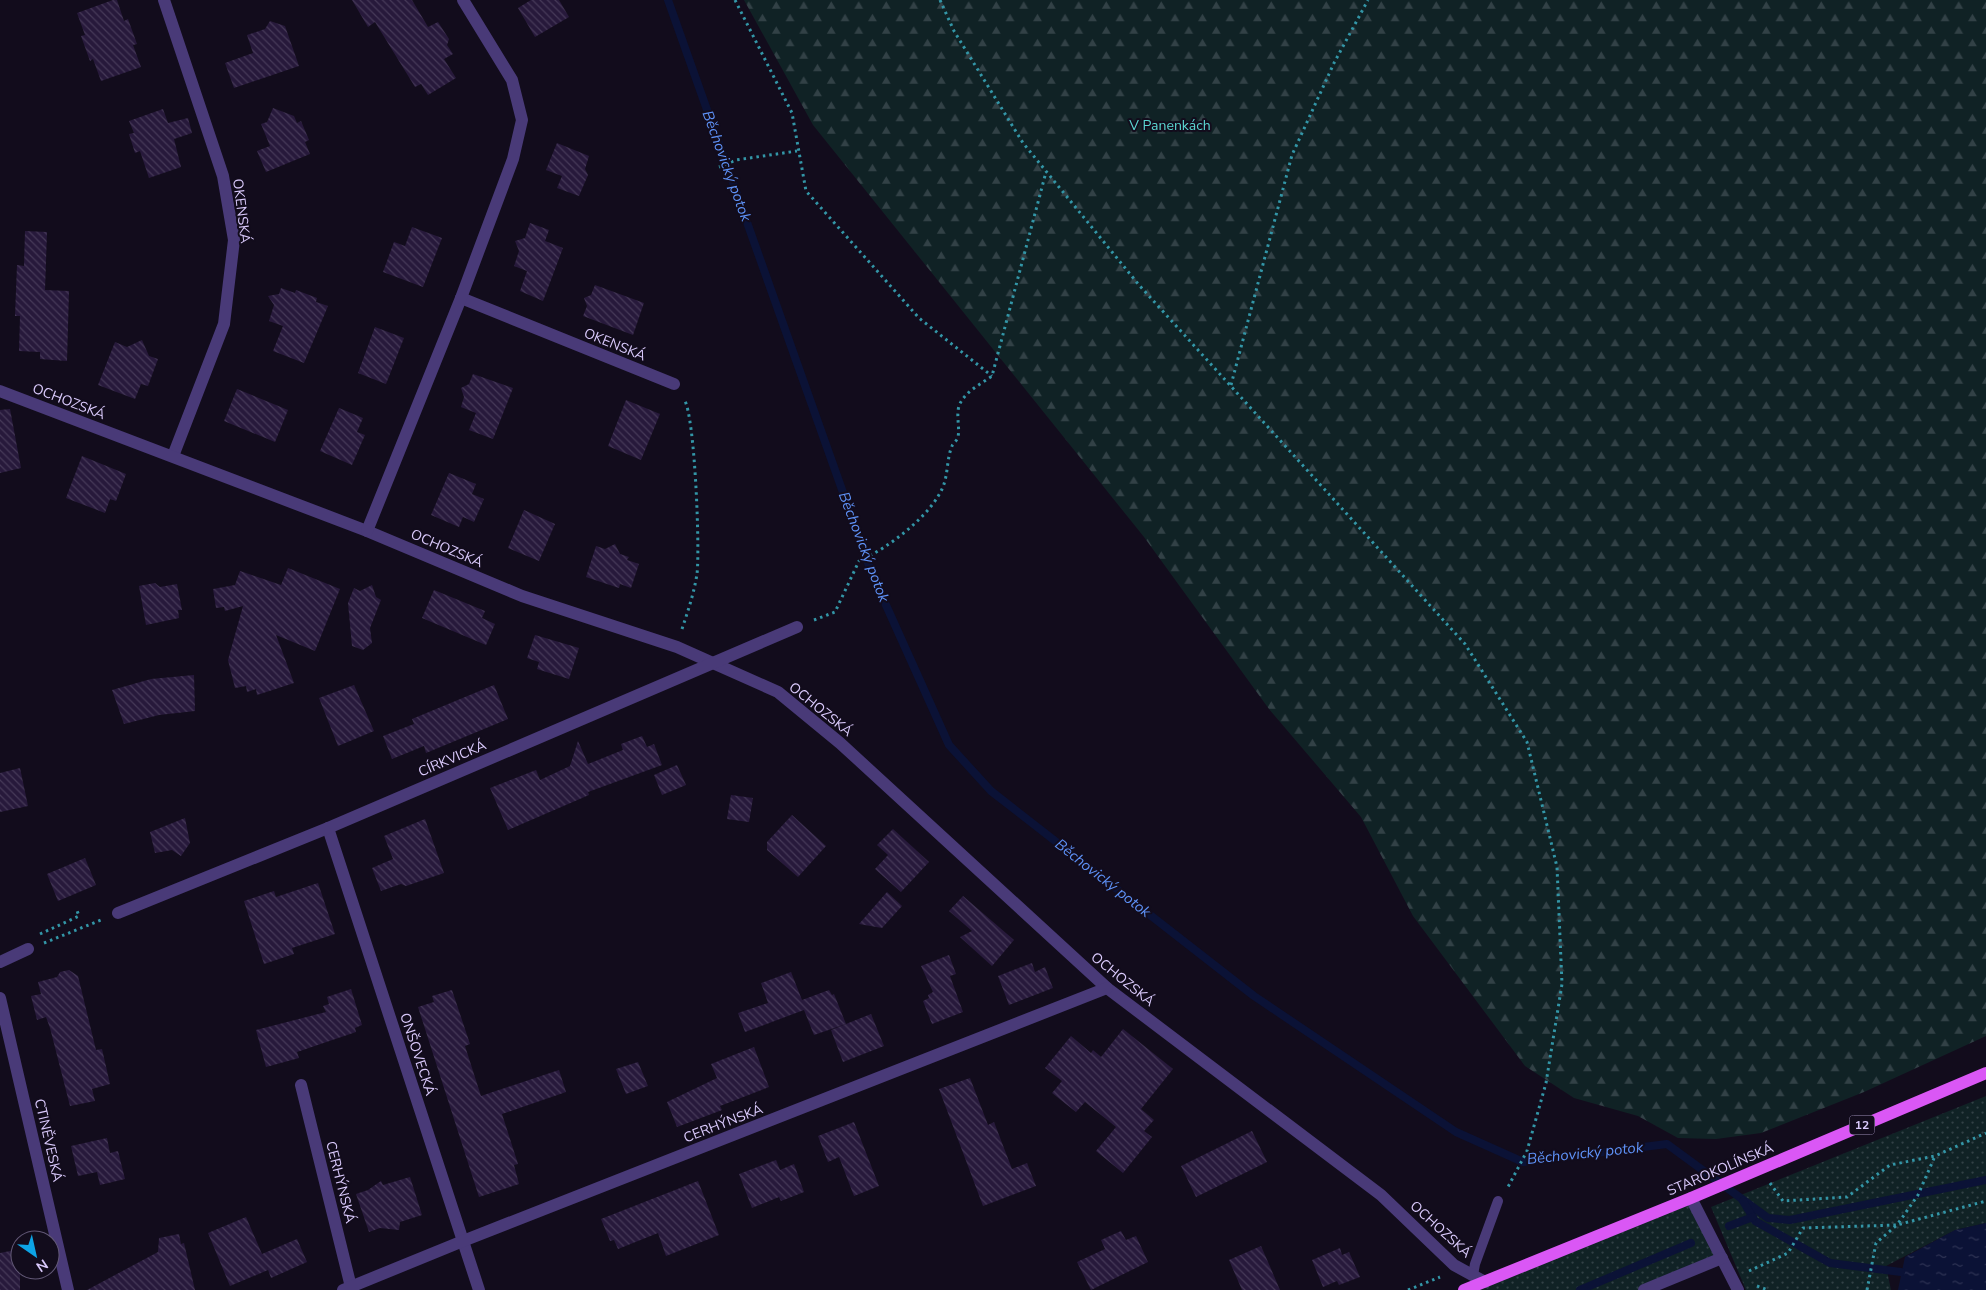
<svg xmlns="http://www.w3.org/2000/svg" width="1986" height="1290" viewBox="0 0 1986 1290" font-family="'Nunito Sans',sans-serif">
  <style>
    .grass { fill: url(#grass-dots) }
    .forest { fill: url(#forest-firs) }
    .water { fill: url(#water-ripples) }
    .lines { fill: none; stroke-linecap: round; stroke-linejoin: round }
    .stream { stroke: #0b1236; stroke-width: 8 }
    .building { fill: url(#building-back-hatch) }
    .path { stroke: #3396a7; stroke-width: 3; stroke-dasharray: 2.5 4; stroke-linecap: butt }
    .lane { stroke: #493a78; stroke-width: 10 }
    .street { stroke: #493a78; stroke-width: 12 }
    .primary { stroke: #da57f5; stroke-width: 12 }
    .labels { text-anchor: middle; stroke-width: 4; stroke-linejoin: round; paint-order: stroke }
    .shield { fill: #120c1c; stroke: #9e91b9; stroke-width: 1 }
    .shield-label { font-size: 12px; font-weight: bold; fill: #dacafc }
    .park-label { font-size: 14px; fill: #5bd6d1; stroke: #120c1c }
    .street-label { font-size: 14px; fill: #dacafc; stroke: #120c1c }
    .water-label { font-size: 15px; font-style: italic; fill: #5e91f6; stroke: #120c1c }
  </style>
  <defs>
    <pattern id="grass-dots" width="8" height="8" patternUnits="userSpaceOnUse" patternTransform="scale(1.25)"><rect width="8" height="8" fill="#102225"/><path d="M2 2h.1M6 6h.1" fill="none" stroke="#324146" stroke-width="1.8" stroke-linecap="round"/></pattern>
    <pattern id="forest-firs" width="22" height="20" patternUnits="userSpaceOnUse" patternTransform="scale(1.25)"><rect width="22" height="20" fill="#102225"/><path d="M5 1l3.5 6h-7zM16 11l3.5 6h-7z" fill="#324146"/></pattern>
    <pattern id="water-ripples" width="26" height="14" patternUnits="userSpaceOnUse" patternTransform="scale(1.25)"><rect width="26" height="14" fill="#0b1236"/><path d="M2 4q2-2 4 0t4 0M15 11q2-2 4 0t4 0" fill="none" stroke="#2e3354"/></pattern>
    <pattern id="building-back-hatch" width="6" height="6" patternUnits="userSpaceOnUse" patternTransform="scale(1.25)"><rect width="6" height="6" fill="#27193b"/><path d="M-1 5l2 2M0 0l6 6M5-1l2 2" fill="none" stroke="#463958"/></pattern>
  </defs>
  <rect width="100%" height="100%" fill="#120c1c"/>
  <g class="grass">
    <path d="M 1986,1096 L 1986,1223 L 1955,1230 L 1886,1266 L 1891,1290 L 1746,1290 L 1711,1207 Z"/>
    <path d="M 1691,1198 L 1722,1258 L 1644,1290 L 1464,1290 Z"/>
  </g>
  <path class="forest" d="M 744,0 L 1986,0 L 1986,1036 L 1864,1092 L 1761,1133 L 1716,1139 L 1678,1138 L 1638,1116 L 1574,1098 L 1525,1066 L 1413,916 L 1361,817 L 1269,709 L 1144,537 L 813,125 Z"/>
  <path class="water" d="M 1986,1223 L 1986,1290 L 1898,1290 L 1905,1257 L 1955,1230 Z"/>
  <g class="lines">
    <g class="stream">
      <path d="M 668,0 L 872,574 L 949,745 L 991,791 L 1254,996 L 1456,1132 L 1523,1162 L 1667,1144 L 1768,1218 L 1790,1220 L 1986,1180"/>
      <path d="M 1743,1201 L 1755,1221 L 1830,1263 L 1901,1272"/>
      <path d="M 1729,1226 L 1753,1217"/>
      <path d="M 1580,1290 L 1691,1243"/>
    </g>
  </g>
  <g class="building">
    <path d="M 113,0 L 117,0 L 124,21 L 128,19 L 137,44 L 133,45 L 141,67 L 101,81 L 93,59 L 90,61 L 81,36 L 85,35 L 77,13 Z"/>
    <path d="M 352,0 L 412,0 L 428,27 L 438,22 L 449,39 L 447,45 L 453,54 L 444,59 L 456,78 L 428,95 L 421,84 L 415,87 L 375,22 L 368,27 Z"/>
    <path d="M 531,0 L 559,0 L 569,17 L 535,37 L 518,8 Z"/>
    <path d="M 270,21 L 285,26 L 299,66 L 234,88 L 225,63 L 253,53 L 247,35 L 265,29 Z"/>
    <path d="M 273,108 L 294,116 L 297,123 L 301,121 L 309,140 L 305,142 L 310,154 L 266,172 L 257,151 L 270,146 L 261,124 L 267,122 Z"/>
    <path d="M 163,109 L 168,123 L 188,118 L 192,133 L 174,139 L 181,167 L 149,178 L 140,151 L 135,153 L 129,134 L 134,133 L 129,121 Z"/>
    <path d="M 557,143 L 589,156 L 585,169 L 588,175 L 579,196 L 557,188 L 562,176 L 546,170 Z"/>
    <path d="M 530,223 L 549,230 L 545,241 L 563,248 L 543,301 L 520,291 L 527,271 L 514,266 L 519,251 L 515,241 L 525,238 Z"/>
    <path d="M 412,227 L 442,238 L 423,287 L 383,272 L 394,242 L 405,246 Z"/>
    <path d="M 25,231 L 47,232 L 45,290 L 69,291 L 67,361 L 40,359 L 40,352 L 19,351 L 20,316 L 15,316 L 17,265 L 24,266 Z"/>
    <path d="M 595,285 L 644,303 L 633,335 L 583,316 L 587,306 L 584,298 L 591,295 Z"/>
    <path d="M 281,288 L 295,293 L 296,290 L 317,298 L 316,302 L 328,306 L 304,363 L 273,351 L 283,326 L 269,321 L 274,305 L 268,296 L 279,294 Z"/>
    <path d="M 375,327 L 404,338 L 386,384 L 358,373 Z"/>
    <path d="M 142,340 L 149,356 L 158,359 L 148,386 L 141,384 L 135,399 L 98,385 L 115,342 L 127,347 Z"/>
    <path d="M 473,374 L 513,388 L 493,439 L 469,430 L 476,413 L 461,407 L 464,397 L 461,388 L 469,384 Z"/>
    <path d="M 237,389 L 288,410 L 275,442 L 224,421 Z"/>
    <path d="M 626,400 L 660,414 L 641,460 L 608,446 Z"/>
    <path d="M 339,408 L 363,418 L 357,432 L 365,435 L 352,465 L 320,451 Z"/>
    <path d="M 10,409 L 21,468 L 0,473 L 0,410 Z"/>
    <path d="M 82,456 L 126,474 L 116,501 L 110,499 L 105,513 L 66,498 Z"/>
    <path d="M 449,473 L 476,484 L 472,494 L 484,499 L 474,522 L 463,517 L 459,527 L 431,515 Z"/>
    <path d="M 524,510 L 555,524 L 539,561 L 508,548 Z"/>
    <path d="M 615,544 L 620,554 L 629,557 L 627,560 L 639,564 L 631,588 L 620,584 L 619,588 L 586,577 L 596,546 L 605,549 Z"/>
    <path d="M 288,568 L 340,589 L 315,651 L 276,635 L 294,683 L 257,695 L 256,689 L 247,692 L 246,686 L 235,688 L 228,660 L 243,606 L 225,611 L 224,607 L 216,608 L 213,589 L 235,585 L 240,571 L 281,585 Z"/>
    <path d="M 155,583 L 160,587 L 177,584 L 182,610 L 178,610 L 179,618 L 146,625 L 139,586 Z"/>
    <path d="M 372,585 L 376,597 L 381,600 L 370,628 L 372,643 L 363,650 L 352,646 L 348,603 L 354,588 L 360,591 Z"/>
    <path d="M 434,590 L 485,611 L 482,618 L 495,624 L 486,645 L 422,618 Z"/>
    <path d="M 535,635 L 579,648 L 569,679 L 537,669 L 539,662 L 527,658 Z"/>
    <path d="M 194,675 L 195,711 L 159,715 L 124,724 L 112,690 L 151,679 Z"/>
    <path d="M 354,685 L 374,731 L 338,746 L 319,698 Z"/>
    <path d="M 494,685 L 508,719 L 426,753 L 424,746 L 392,759 L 383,736 L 414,724 L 412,719 Z"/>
    <path d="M 642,736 L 647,747 L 654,744 L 662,765 L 588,792 L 589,795 L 508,830 L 490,788 L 536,770 L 540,780 L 570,766 L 578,741 L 588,764 L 623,750 L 621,744 Z"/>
    <path d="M 677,765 L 686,785 L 662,795 L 654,775 Z"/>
    <path d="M 20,768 L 28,806 L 0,812 L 0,773 Z"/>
    <path d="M 731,795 L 753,798 L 749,822 L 727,819 Z"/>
    <path d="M 792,815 L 826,846 L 798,877 L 767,850 L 767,842 Z"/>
    <path d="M 185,818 L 190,843 L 181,856 L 172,850 L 155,853 L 150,832 Z"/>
    <path d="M 425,819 L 444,873 L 406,886 L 401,884 L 381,891 L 372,868 L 393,859 L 384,836 Z"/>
    <path d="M 893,829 L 929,862 L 901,892 L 875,869 L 888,855 L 877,845 Z"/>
    <path d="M 85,858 L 96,885 L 58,901 L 47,874 Z"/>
    <path d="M 318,883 L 335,934 L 292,948 L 294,954 L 264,964 L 244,901 L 274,891 L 276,897 Z"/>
    <path d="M 887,892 L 902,906 L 882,928 L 859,924 Z"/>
    <path d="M 963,896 L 1014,940 L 992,966 L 960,937 L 972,931 L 949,911 Z"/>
    <path d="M 949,955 L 956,974 L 950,976 L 963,1012 L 932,1024 L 923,1001 L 929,998 L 928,995 L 933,992 L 921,966 Z"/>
    <path d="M 1032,963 L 1035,972 L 1045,967 L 1053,988 L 1009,1005 L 998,976 Z"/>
    <path d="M 69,970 L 78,976 L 96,1050 L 102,1049 L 110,1084 L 92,1089 L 95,1101 L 70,1106 L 50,1028 L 46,1017 L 37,1020 L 31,996 L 41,994 L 38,982 L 57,977 L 60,972 Z"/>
    <path d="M 791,972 L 802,1000 L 829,990 L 832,995 L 834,994 L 846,1024 L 814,1035 L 804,1010 L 745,1032 L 738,1013 L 768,1003 L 761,983 Z"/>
    <path d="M 351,989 L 362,1025 L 355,1028 L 356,1032 L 297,1052 L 299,1058 L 266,1067 L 256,1030 L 326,1012 L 323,1006 L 329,1004 L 327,997 Z"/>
    <path d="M 452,990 L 470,1044 L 465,1046 L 481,1096 L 559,1070 L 566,1092 L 502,1114 L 518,1164 L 514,1165 L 519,1184 L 479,1197 L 418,1007 L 434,1002 L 432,996 Z"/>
    <path d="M 871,1014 L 884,1046 L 843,1062 L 831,1030 Z"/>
    <path d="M 1123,1029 L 1173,1069 L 1141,1109 L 1154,1120 L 1144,1131 L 1152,1137 L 1123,1173 L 1096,1151 L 1116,1127 L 1085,1102 L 1076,1112 L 1052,1093 L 1062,1081 L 1045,1068 L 1071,1036 L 1091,1053 L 1093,1050 L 1101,1057 Z"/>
    <path d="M 754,1047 L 769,1087 L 720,1106 L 722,1110 L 677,1127 L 667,1102 L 717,1078 L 711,1064 Z"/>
    <path d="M 638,1062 L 648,1086 L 626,1094 L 616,1069 Z"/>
    <path d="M 970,1078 L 988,1125 L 994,1122 L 1012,1169 L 1027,1163 L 1036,1186 L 983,1206 L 939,1089 Z"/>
    <path d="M 854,1122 L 879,1186 L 854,1196 L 839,1157 L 828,1162 L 818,1136 Z"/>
    <path d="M 1252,1131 L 1267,1162 L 1196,1197 L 1181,1166 Z"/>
    <path d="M 107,1138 L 110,1153 L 118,1151 L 125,1179 L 100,1185 L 97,1172 L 78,1176 L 71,1146 Z"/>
    <path d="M 776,1160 L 780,1170 L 794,1164 L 804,1192 L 781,1201 L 779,1197 L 752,1208 L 739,1174 Z"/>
    <path d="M 410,1177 L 422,1215 L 400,1222 L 399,1230 L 380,1228 L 369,1232 L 356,1194 L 368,1190 L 381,1181 L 383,1185 Z"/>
    <path d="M 698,1181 L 719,1235 L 666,1256 L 658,1233 L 618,1249 L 614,1240 L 610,1241 L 601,1219 Z"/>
    <path d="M 246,1217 L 262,1254 L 297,1239 L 307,1262 L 271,1278 L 266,1264 L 268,1270 L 230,1286 L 208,1233 Z"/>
    <path d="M 1121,1231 L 1126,1240 L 1136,1236 L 1148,1262 L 1091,1290 L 1077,1262 L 1105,1249 L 1101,1240 Z"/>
    <path d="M 179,1234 L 181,1244 L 184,1243 L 195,1290 L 87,1290 L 158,1252 L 159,1238 Z"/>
    <path d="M 1261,1246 L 1268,1262 L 1280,1290 L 1242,1290 L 1229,1260 Z"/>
    <path d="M 1340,1248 L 1342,1255 L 1349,1252 L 1360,1277 L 1339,1285 L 1337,1281 L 1323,1287 L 1312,1260 Z"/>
    <path d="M 20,1249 L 20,1290 L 0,1290 L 0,1253 Z"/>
  </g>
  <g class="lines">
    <g class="path">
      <path d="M 735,0 L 792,113 L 806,191 L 919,318 L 992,376"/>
      <path d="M 940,0 L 954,31 L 1023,143 L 1139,285 L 1465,644 L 1527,742 L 1557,867 L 1562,984 L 1546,1083 L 1527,1151 L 1508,1187"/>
      <path d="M 719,167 L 736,160 L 797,151"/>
      <path d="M 1231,385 L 1292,155 L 1334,63 L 1368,0"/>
      <path d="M 814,620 L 835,612 L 859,561 C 887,549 934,514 944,484 C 948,472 947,458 952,446 C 953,443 957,441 958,437 C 960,427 956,416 959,406 C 964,392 981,384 992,376 L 1046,172"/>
      <path d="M 682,629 C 688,611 694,593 697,574 C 700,550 695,415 684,399"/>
      <path d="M 40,934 L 79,916 L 76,908"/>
      <path d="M 44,943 L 101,920"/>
      <path d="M 1770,1183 L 1783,1201 L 1847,1197 L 1890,1165 L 1935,1156 L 1986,1133"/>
      <path d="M 1749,1271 L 1788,1253 L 1803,1228 L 1897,1225 L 1918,1195 L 1935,1156"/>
      <path d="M 1757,1286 L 1768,1290"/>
      <path d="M 1408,1290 L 1440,1277"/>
      <path d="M 1867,1290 L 1876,1243 L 1897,1225 L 1986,1201"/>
    </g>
    <path class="lane" d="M 1473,1275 L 1475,1264 L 1498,1201"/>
    <g class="street">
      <path d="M 164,0 L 223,176 L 234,240 L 224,324 L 173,456"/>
      <path d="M 461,298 L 674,384"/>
      <path d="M 0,391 L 367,531 L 522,596 L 677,647 L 778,692 L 840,743 L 1107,988 L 1381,1195 L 1454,1265 L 1485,1282"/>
      <path d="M 367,531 L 461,298 L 513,159 L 522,120 L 512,80 L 463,0"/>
      <path d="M 328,828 L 479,1290"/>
      <path d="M 118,913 L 328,828 L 797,627"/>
      <path d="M 0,962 L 28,949"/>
      <path d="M 0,998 L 68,1290"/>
      <path d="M 301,1085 L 351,1287"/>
      <path d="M 1691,1198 L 1738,1290"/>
      <path d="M 343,1290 L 463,1241 L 1107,988"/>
      <path d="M 1644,1290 L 1722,1258"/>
    </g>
    <path class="primary" d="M 1464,1290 L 1691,1198 L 1986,1073"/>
  </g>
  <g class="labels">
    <rect class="shield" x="1849.5" y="1115.5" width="25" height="19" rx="4"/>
    <g class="shield-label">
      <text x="1862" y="1129">12</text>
    </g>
    <g class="park-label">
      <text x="1170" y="130">V Panenkách</text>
    </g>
    <g class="street-label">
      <text transform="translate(242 211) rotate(83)" y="5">OKENSKÁ</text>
      <text transform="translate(615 344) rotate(22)" y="5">OKENSKÁ</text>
      <text transform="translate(69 401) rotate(21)" y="5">OCHOZSKÁ</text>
      <text transform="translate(447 548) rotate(23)" y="5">OCHOZSKÁ</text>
      <text transform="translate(821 709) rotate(39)" y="5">OCHOZSKÁ</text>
      <text transform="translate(452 758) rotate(-23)" y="5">CÍRKVICKÁ</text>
      <text transform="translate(1123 979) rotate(39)" y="5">OCHOZSKÁ</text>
      <text transform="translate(418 1054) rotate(72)" y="5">ONŠOVECKÁ</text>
      <text transform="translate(723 1123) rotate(-21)" y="5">CERHÝNSKÁ</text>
      <text transform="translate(49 1140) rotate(77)" y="5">CTINĚVESKÁ</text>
      <text transform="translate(1720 1169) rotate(-23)" y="5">STAROKOLÍNSKÁ</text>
      <text transform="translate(341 1182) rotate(76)" y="5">CERHÝNSKÁ</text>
      <text transform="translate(1441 1229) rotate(42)" y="5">OCHOZSKÁ</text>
    </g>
    <g class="water-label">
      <text transform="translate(727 166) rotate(70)" y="5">Běchovický potok</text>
      <text transform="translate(864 547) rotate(69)" y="5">Běchovický potok</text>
      <text transform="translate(1103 878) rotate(38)" y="5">Běchovický potok</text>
      <text transform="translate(1585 1153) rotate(-6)" y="5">Běchovický potok</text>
    </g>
  </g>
  <g transform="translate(35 1255) rotate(146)"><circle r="24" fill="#120c1c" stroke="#625876"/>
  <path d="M0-4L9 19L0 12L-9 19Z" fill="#0da4e5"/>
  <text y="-8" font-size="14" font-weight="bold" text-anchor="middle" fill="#dacafc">N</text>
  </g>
</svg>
